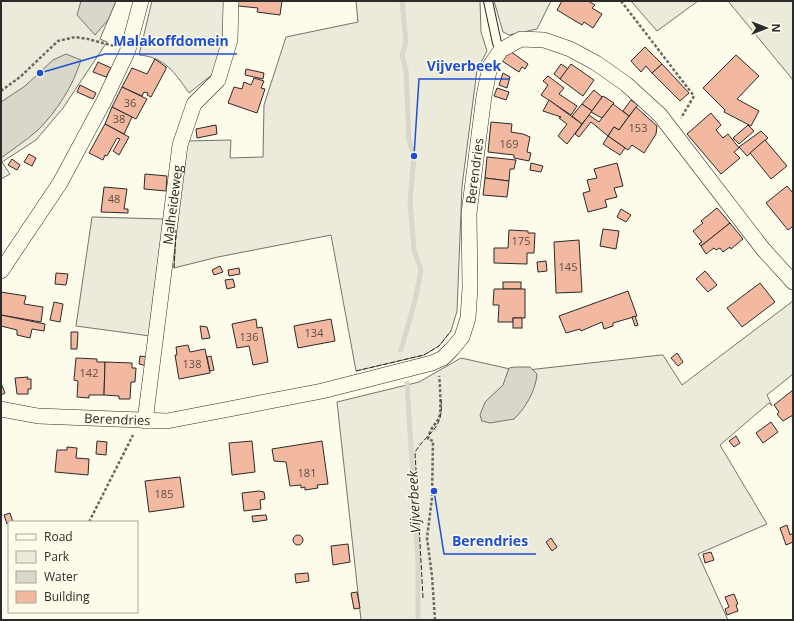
<svg xmlns="http://www.w3.org/2000/svg" width="794" height="621" viewBox="0 0 794 621" font-family="'Open Sans',sans-serif">
  <style>
    .green { fill: #ecebdb; stroke: #74746e }
    .water { fill: #d8d7c9; stroke: #74746e }
    .lines { fill: none; stroke-linecap: round; stroke-linejoin: round }
    .stream { stroke: #d8d7c9; stroke-width: 5 }
    .building { fill: #f2b8a0; stroke: #2b2b2b }
    .lane-casing { stroke: #2b2b2b; stroke-width: 10 }
    .street-casing { stroke: #2b2b2b; stroke-width: 16 }
    .path { stroke: #6a6964; stroke-width: 2.5; stroke-dasharray: 3 2; stroke-linecap: butt }
    .lane { stroke: #fdfbea; stroke-width: 8 }
    .street { stroke: #fdfbea; stroke-width: 15 }
    .fence { stroke: #2b2b2b; stroke-width: 1; stroke-dasharray: 5 2; stroke-linecap: butt }
    .labels { text-anchor: middle; stroke-width: 3; stroke-linejoin: round; paint-order: stroke }
    .number-label { font-size: 11px; fill: #5d4e48 }
    .street-label { font-size: 13px; fill: #2b2b2b; stroke: #fdfbea }
    .water-label { font-size: 14px; font-style: italic; fill: #2b2b2b; stroke: #fdfbea }
    .leader { fill: none; stroke: #1d4ed8; stroke-width: 1.5 }
    .callout-dot { fill: #1d4ed8; stroke: #fdfbea; stroke-width: 1.5 }
    .callout-label { font-size: 14px; text-anchor: middle; font-weight: bold; fill: #1d4ed8; stroke: #fdfbea; stroke-width: 3; stroke-linejoin: round; paint-order: stroke }
  </style>
  <rect width="100%" height="100%" fill="#fdfbea"/>
  <g class="green">
    <path d="M 1,1 L 116,1 L 100,39 L 107,42 L 63,108 L 36,140 L 2,162 L 10,174 L 1,179 Z"/>
    <path d="M 152,1 L 224,1 L 225,47 L 213,74 L 189,93 C 175,73 165,57 139,55 Z"/>
    <path d="M 356,1 L 480,1 L 481,32 L 487,51 L 477,70 L 462,186 L 457,311 L 451,331 L 439,346 L 424,355 L 356,371 L 331,235 L 218,257 L 174,268 L 177,217 L 187,141 L 231,140 L 230,158 L 263,157 L 264,105 L 286,37 L 358,22 Z"/>
    <path d="M 494,1 L 551,1 L 537,29 L 509,35 L 503,32 Z"/>
    <path d="M 631,1 L 698,1 L 657,31 Z"/>
    <path d="M 728,1 L 793,1 L 793,80 Z"/>
    <path d="M 92,217 L 164,219 L 150,336 L 76,326 Z"/>
    <path d="M 793,301 L 793,374 L 767,395 L 772,406 L 769,403 L 720,445 L 767,524 L 698,554 L 728,620 L 361,620 L 337,402 L 419,382 L 461,358 L 519,371 L 661,355 L 663,355 L 682,385 Z"/>
  </g>
  <g class="water">
    <path d="M 81,1 L 116,1 L 108,20 L 95,35 L 77,15 Z"/>
    <path d="M 66,54 L 81,60 C 73,86 57,111 38,130 C 27,140 13,149 1,158 L 1,102 L 25,86 L 53,60 Z"/>
    <path d="M 515,367 L 530,367 L 537,374 C 536,390 525,409 514,419 L 490,423 L 482,421 L 480,415 L 485,402 L 503,385 L 509,368 Z"/>
  </g>
  <g class="lines">
    <g class="stream">
      <path d="M 401,350 L 415,301 L 421,270 L 414,250 L 410,202 L 414,156 L 409,140 L 406,70 L 402,55 L 406,42 L 402,1"/>
      <path d="M 407,383 L 418,560 L 418,620"/>
    </g>
  </g>
  <g class="building">
    <path d="M 237,1 L 282,1 L 280,15 L 257,12 L 258,8 L 238,6 Z"/>
    <path d="M 562,1 L 588,1 L 595,5 L 592,8 L 602,14 L 593,28 L 584,22 L 582,25 L 557,10 Z"/>
    <path d="M 645,47 L 662,64 L 652,73 L 646,66 L 641,72 L 631,61 Z"/>
    <path d="M 510,51 L 528,64 L 525,69 L 522,67 L 519,72 L 502,61 Z"/>
    <path d="M 736,55 L 759,76 L 737,99 L 759,111 L 751,126 L 724,112 L 725,110 L 703,88 Z"/>
    <path d="M 155,59 L 166,67 L 166,69 L 151,97 L 147,95 L 148,93 L 144,92 L 142,96 L 122,87 L 132,68 L 147,74 Z"/>
    <path d="M 98,62 L 111,68 L 106,77 L 93,72 Z"/>
    <path d="M 561,64 L 568,69 L 560,79 L 554,74 Z"/>
    <path d="M 571,64 L 594,80 L 583,96 L 560,79 Z"/>
    <path d="M 662,64 L 689,93 L 680,101 L 652,73 Z"/>
    <path d="M 246,69 L 264,73 L 263,79 L 245,75 Z"/>
    <path d="M 503,73 L 510,77 L 507,88 L 499,85 Z"/>
    <path d="M 548,76 L 564,88 L 559,94 L 577,106 L 571,115 L 541,95 L 548,85 L 543,81 Z"/>
    <path d="M 254,78 L 264,81 L 261,88 L 265,89 L 257,113 L 228,103 L 234,87 L 242,89 L 244,82 L 251,85 Z"/>
    <path d="M 80,85 L 96,93 L 93,99 L 77,92 Z"/>
    <path d="M 122,87 L 147,99 L 136,119 L 112,107 Z"/>
    <path d="M 497,88 L 509,92 L 506,100 L 494,96 Z"/>
    <path d="M 594,90 L 602,97 L 592,111 L 582,104 Z"/>
    <path d="M 603,96 L 614,103 L 602,118 L 591,112 Z"/>
    <path d="M 549,100 L 582,124 L 567,144 L 558,136 L 567,124 L 559,118 L 561,117 L 543,111 Z"/>
    <path d="M 631,100 L 638,105 L 629,116 L 623,111 Z"/>
    <path d="M 582,104 L 592,111 L 582,124 L 572,116 Z"/>
    <path d="M 613,104 L 629,116 L 619,130 L 614,127 L 608,136 L 591,122 L 579,137 L 575,134 L 589,115 L 599,122 Z"/>
    <path d="M 112,107 L 132,117 L 124,134 L 105,124 Z"/>
    <path d="M 636,107 L 657,126 L 656,134 L 644,153 L 632,145 L 628,150 L 608,136 L 614,127 L 619,130 Z"/>
    <path d="M 711,113 L 721,125 L 716,130 L 723,138 L 728,134 L 739,148 L 734,152 L 740,158 L 721,174 L 687,134 Z"/>
    <path d="M 491,122 L 512,124 L 511,132 L 523,134 L 530,137 L 527,152 L 531,153 L 529,161 L 514,158 L 514,155 L 488,152 Z"/>
    <path d="M 105,124 L 129,137 L 119,155 L 113,151 L 120,139 L 117,138 L 107,156 L 105,155 L 103,160 L 89,153 Z"/>
    <path d="M 216,125 L 217,134 L 197,138 L 196,129 Z"/>
    <path d="M 748,125 L 754,131 L 739,144 L 733,138 Z"/>
    <path d="M 761,131 L 768,138 L 747,156 L 739,147 Z"/>
    <path d="M 608,136 L 625,148 L 620,155 L 603,144 Z"/>
    <path d="M 765,140 L 787,166 L 771,179 L 750,153 Z"/>
    <path d="M 29,154 L 36,158 L 32,166 L 24,162 Z"/>
    <path d="M 487,157 L 516,160 L 514,169 L 510,169 L 509,181 L 485,178 Z"/>
    <path d="M 12,159 L 20,165 L 17,170 L 8,165 Z"/>
    <path d="M 531,163 L 543,166 L 541,172 L 530,170 Z"/>
    <path d="M 617,163 L 623,186 L 614,188 L 617,197 L 605,200 L 607,207 L 588,212 L 583,193 L 590,191 L 587,180 L 597,178 L 594,169 Z"/>
    <path d="M 145,174 L 167,176 L 166,191 L 144,189 Z"/>
    <path d="M 485,178 L 509,181 L 507,197 L 483,195 Z"/>
    <path d="M 787,186 L 793,193 L 793,226 L 788,230 L 766,203 Z"/>
    <path d="M 104,187 L 127,189 L 124,209 L 128,209 L 128,213 L 101,212 Z"/>
    <path d="M 717,208 L 730,223 L 701,246 L 699,244 L 702,242 L 693,231 L 703,223 L 701,221 Z"/>
    <path d="M 621,209 L 631,215 L 626,222 L 617,217 Z"/>
    <path d="M 730,223 L 743,239 L 731,249 L 730,247 L 723,252 L 720,248 L 716,250 L 714,248 L 706,254 L 701,246 Z"/>
    <path d="M 603,229 L 619,231 L 616,249 L 600,246 Z"/>
    <path d="M 509,230 L 528,231 L 528,233 L 535,233 L 534,253 L 527,253 L 527,264 L 494,263 L 494,248 L 508,248 Z"/>
    <path d="M 579,240 L 582,292 L 556,293 L 554,242 Z"/>
    <path d="M 546,261 L 547,271 L 538,272 L 537,262 Z"/>
    <path d="M 220,266 L 223,272 L 214,275 L 212,270 Z"/>
    <path d="M 239,268 L 240,274 L 229,276 L 228,270 Z"/>
    <path d="M 705,271 L 717,285 L 708,292 L 696,279 Z"/>
    <path d="M 56,273 L 68,274 L 66,285 L 55,284 Z"/>
    <path d="M 233,279 L 235,287 L 227,289 L 225,280 Z"/>
    <rect x="503" y="282" width="18" height="7"/>
    <path d="M 760,283 L 775,302 L 742,327 L 727,308 Z"/>
    <path d="M 494,289 L 525,289 L 525,318 L 513,318 L 513,322 L 498,322 L 499,305 L 493,305 Z"/>
    <path d="M 628,291 L 637,316 L 613,323 L 613,326 L 604,329 L 602,322 L 581,331 L 580,329 L 566,333 L 559,316 Z"/>
    <path d="M 1,292 L 26,296 L 24,304 L 43,307 L 41,322 L 1,315 Z"/>
    <path d="M 54,302 L 63,304 L 60,322 L 50,320 Z"/>
    <path d="M 1,315 L 45,324 L 44,331 L 32,329 L 30,338 L 17,335 L 17,330 L 1,326 Z"/>
    <path d="M 635,316 L 638,325 L 635,326 L 632,317 Z"/>
    <rect x="513" y="318" width="9" height="10"/>
    <path d="M 256,319 L 257,328 L 262,327 L 268,362 L 253,365 L 249,346 L 237,348 L 232,324 Z"/>
    <path d="M 331,319 L 335,341 L 298,348 L 294,326 Z"/>
    <path d="M 200,326 L 207,327 L 210,338 L 202,339 Z"/>
    <path d="M 71,332 L 78,332 L 77,349 L 71,349 Z"/>
    <path d="M 188,345 L 190,352 L 205,349 L 210,373 L 179,379 L 175,355 L 177,355 L 176,347 Z"/>
    <path d="M 677,353 L 683,362 L 678,366 L 671,358 Z"/>
    <path d="M 140,356 L 148,357 L 147,366 L 139,364 Z"/>
    <path d="M 211,356 L 214,370 L 210,371 L 207,357 Z"/>
    <path d="M 76,358 L 97,359 L 97,362 L 105,362 L 104,395 L 89,395 L 89,398 L 77,397 L 78,381 L 74,380 Z"/>
    <path d="M 105,362 L 132,363 L 132,368 L 136,368 L 135,382 L 131,382 L 130,399 L 119,399 L 119,396 L 104,395 Z"/>
    <path d="M 28,377 L 27,379 L 31,379 L 31,389 L 28,389 L 28,394 L 17,394 L 15,378 Z"/>
    <path d="M 1,383 L 5,393 L 1,395 Z"/>
    <path d="M 793,390 L 793,415 L 783,421 L 777,414 L 779,412 L 774,405 Z"/>
    <path d="M 771,422 L 778,432 L 763,443 L 756,433 Z"/>
    <path d="M 736,436 L 740,443 L 734,447 L 729,441 Z"/>
    <path d="M 97,441 L 107,442 L 106,455 L 96,454 Z"/>
    <path d="M 252,441 L 255,472 L 232,475 L 229,443 Z"/>
    <path d="M 322,441 L 328,484 L 317,485 L 318,488 L 305,490 L 305,487 L 301,488 L 301,485 L 290,486 L 286,462 L 274,461 L 272,449 Z"/>
    <path d="M 67,447 L 77,448 L 76,458 L 89,459 L 88,475 L 55,472 L 57,450 L 67,450 Z"/>
    <path d="M 180,477 L 184,507 L 149,512 L 145,481 Z"/>
    <path d="M 259,491 L 264,492 L 265,499 L 260,500 L 261,509 L 244,511 L 242,493 Z"/>
    <path d="M 10,513 L 13,522 L 9,522 L 7,524 L 4,515 Z"/>
    <path d="M 266,515 L 267,520 L 253,522 L 252,516 Z"/>
    <path d="M 787,525 L 790,535 L 793,533 L 793,542 L 786,545 L 780,528 Z"/>
    <circle cx="298" cy="540" r="5"/>
    <path d="M 551,538 L 557,547 L 552,551 L 546,542 Z"/>
    <path d="M 348,544 L 350,562 L 333,565 L 331,546 Z"/>
    <path d="M 711,552 L 714,560 L 705,563 L 703,554 Z"/>
    <path d="M 308,573 L 309,581 L 296,583 L 295,574 Z"/>
    <path d="M 357,592 L 360,608 L 354,609 L 351,593 Z"/>
    <path d="M 734,594 L 738,604 L 736,605 L 738,611 L 727,615 L 725,609 L 729,607 L 725,597 Z"/>
  </g>
  <g class="lines">
    <defs>
      <path id="lane" d="M 488,1 L 497,43 L 501,50"/>
      <g id="street">
        <path d="M 1,271 L 60,183 L 104,101 L 128,50 L 141,1"/>
        <path id="s1" d="M 1,409 L 38,416 L 167,421 L 322,391 L 432,363 L 443,358 L 452,349 L 462,337 L 468,318 L 470,288 L 469,213 L 484,96 L 490,66 L 501,50 L 521,39 L 544,40 L 570,49 L 596,63 L 626,84 L 660,115 L 763,249 L 793,282"/>
        <path id="s2" d="M 145,421 L 180,145 L 194,104 L 218,80 L 230,40 L 231,1"/>
      </g>
    </defs>
    <use href="#lane" class="lane-casing"/>
    <use href="#street" class="street-casing"/>
    <g class="path">
      <path d="M 621,1 L 694,96 L 681,118"/>
      <path d="M 1,91 L 20,77 L 58,41 L 75,37 L 88,39 L 114,46"/>
      <path d="M 89,522 L 133,435"/>
      <path d="M 435,620 L 432,576 L 427,538 L 432,498 L 433,441 L 428,439 C 430,426 438,424 440,414 C 441,411 440,379 439,376"/>
    </g>
    <use href="#lane" class="lane"/>
    <use href="#street" class="street"/>
    <g class="fence">
      <path d="M 174,268 L 176,230"/>
      <path d="M 356,371 L 424,355 L 439,346 L 451,331"/>
      <path d="M 423,598 L 415,452 C 429,430 444,430 441,399"/>
    </g>
  </g>
  <g class="labels">
    <g class="number-label">
      <text x="130" y="107">36</text>
      <text x="119" y="123">38</text>
      <text x="638" y="132">153</text>
      <text x="509" y="148">169</text>
      <text x="114" y="203">48</text>
      <text x="521" y="245">175</text>
      <text x="568" y="271">145</text>
      <text x="314" y="337">134</text>
      <text x="249" y="341">136</text>
      <text x="192" y="368">138</text>
      <text x="89" y="377">142</text>
      <text x="307" y="477">181</text>
      <text x="164" y="498">185</text>
    </g>
    <g class="street-label">
      <text dy="5" stroke="none"><textPath href="#s1" startOffset="646">Berendries</textPath></text>
      <text dy="5" stroke="none"><textPath href="#s2" startOffset="218">Malheideweg</textPath></text>
      <text dy="5" stroke="none"><textPath href="#s1" startOffset="117">Berendries</textPath></text>
    </g>
    <g class="water-label">
      <text transform="translate(414 502) rotate(-93)" y="5">Vijverbeek</text>
    </g>
  </g>
  <path class="leader" d="M40 73L105 54H237M414 156L419 79H509M434 491L444 554H536"/>
  <g class="callout-dot">
    <circle cx="40" cy="73" r="4"/>
    <circle cx="414" cy="156" r="4"/>
    <circle cx="434" cy="491" r="4"/>
  </g>
  <g class="callout-label">
    <text x="171" y="46">Malakoffdomein</text>
    <text x="464" y="71">Vijverbeek</text>
    <text x="490" y="546">Berendries</text>
  </g>
  <rect width="794" height="621" fill="none" stroke="#2b2b2b" stroke-width="4"/>
  <rect x="8" y="521" width="130" height="92" fill="#fdfbea" stroke="#a9a89e"/>
  <rect x="16" y="534" width="20" height="6" fill="#fdfbea" stroke="#a9a89e"/>
  <text x="44" y="541" font-size="12" fill="#2b2b2b">Road</text>
  <rect x="16" y="551" width="20" height="12" fill="#ecebdb" stroke="#a9a89e"/>
  <text x="44" y="561" font-size="12" fill="#2b2b2b">Park</text>
  <rect x="16" y="571" width="20" height="12" fill="#d8d7c9" stroke="#a9a89e"/>
  <text x="44" y="581" font-size="12" fill="#2b2b2b">Water</text>
  <rect x="16" y="591" width="20" height="12" fill="#f2b8a0" stroke="#a9a89e"/>
  <text x="44" y="601" font-size="12" fill="#2b2b2b">Building</text>
  <g transform="translate(766 28) rotate(90)" stroke="#fdfbea" stroke-width="3" paint-order="stroke">
  <path d="M0-3L7 15L0 10L-7 15Z" fill="#2b2b2b"/>
  <text y="-6" font-size="11" font-weight="bold" text-anchor="middle" fill="#2b2b2b">N</text>
  </g>
</svg>
